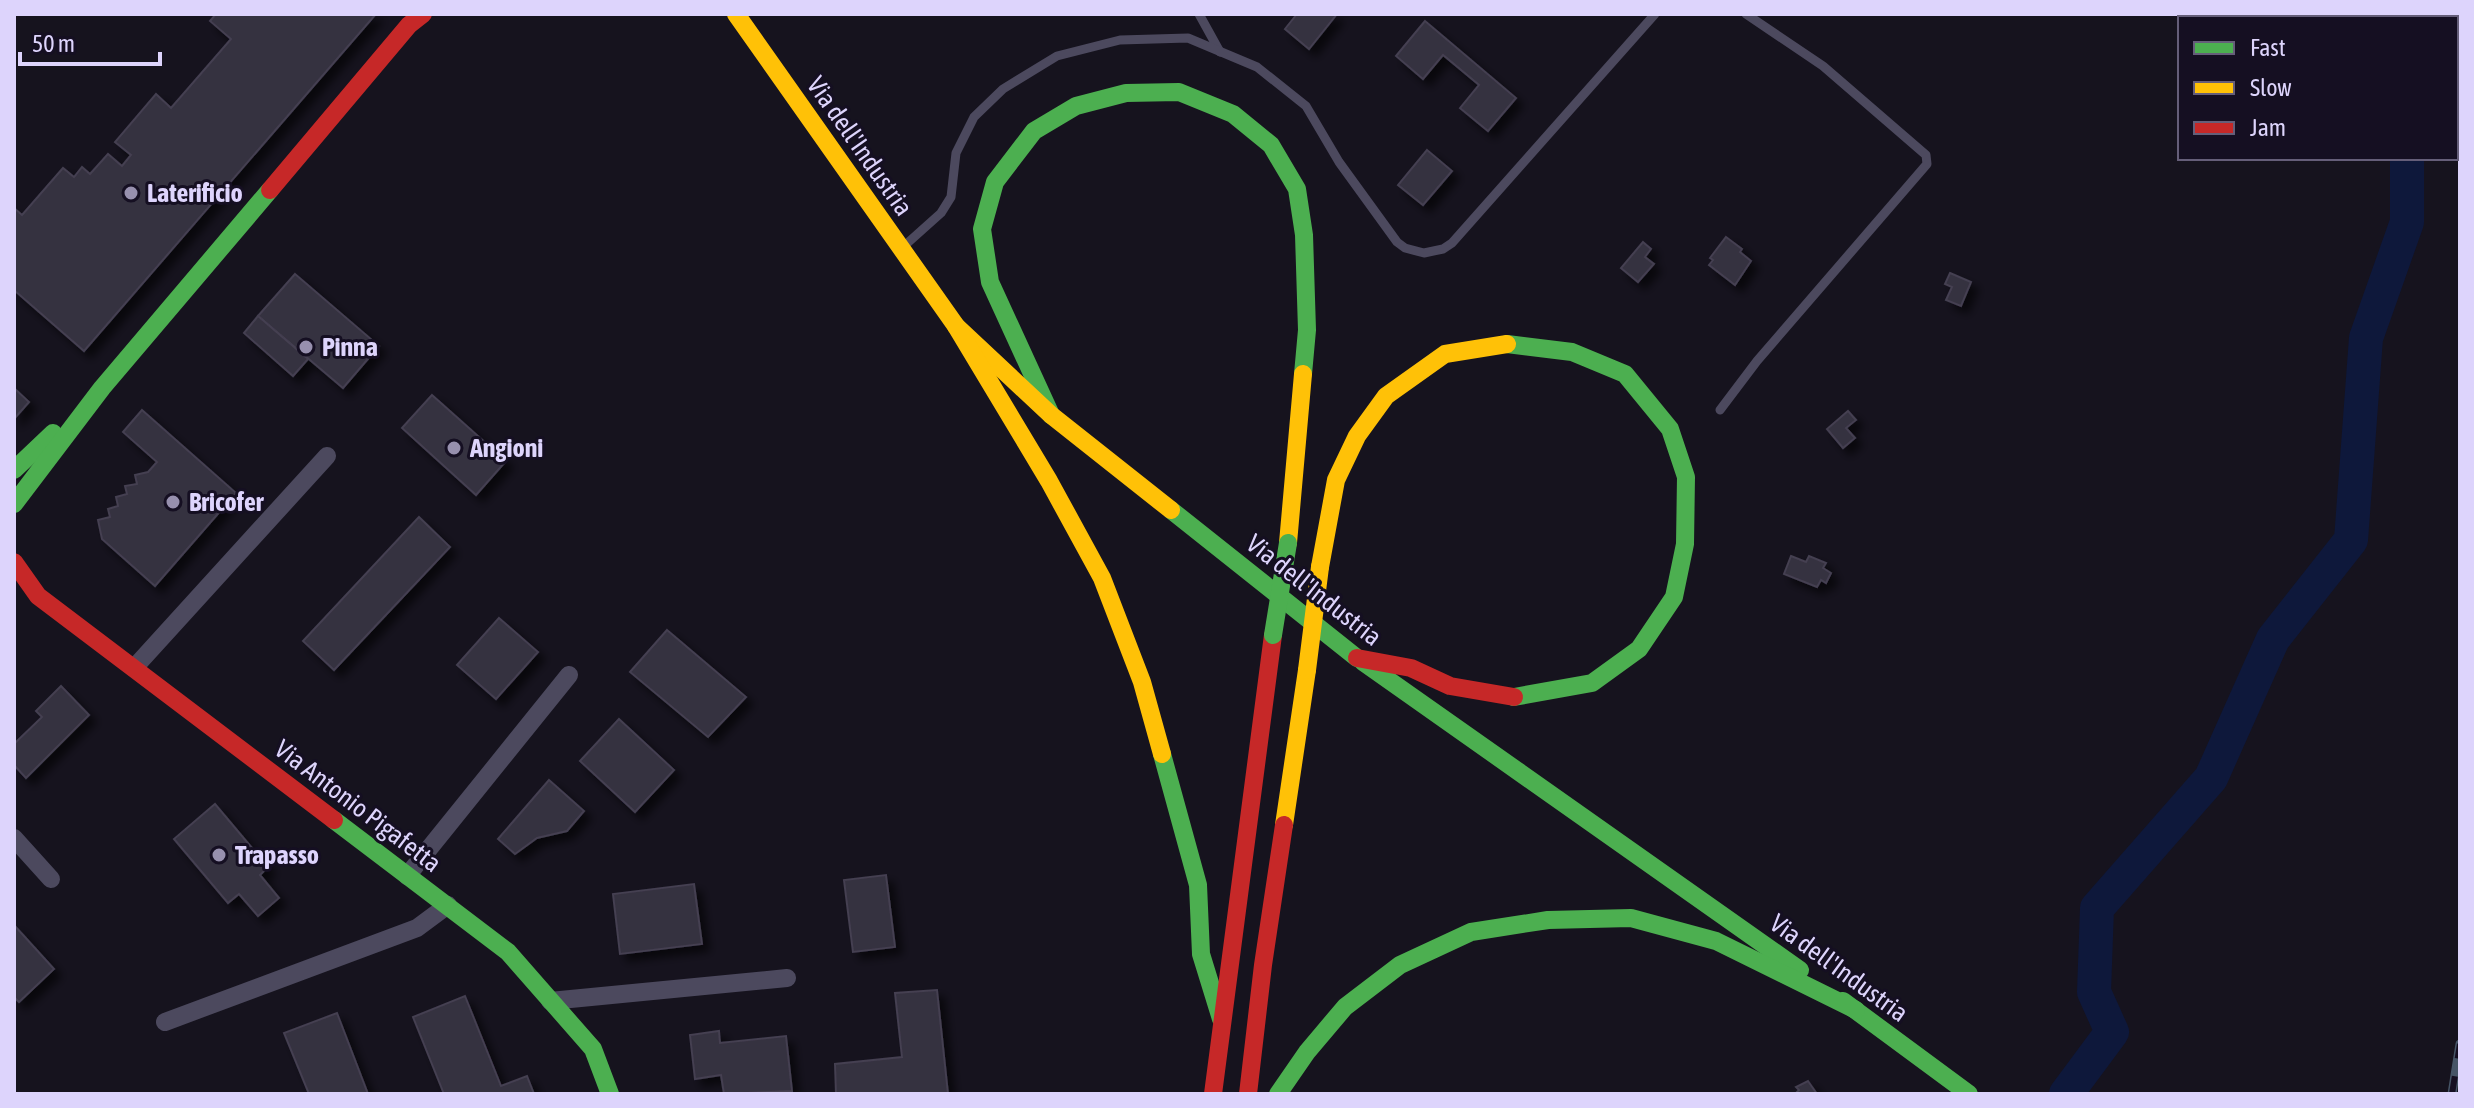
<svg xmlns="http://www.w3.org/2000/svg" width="2474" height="1108" viewBox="0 0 2474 1108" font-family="'Asap Condensed',sans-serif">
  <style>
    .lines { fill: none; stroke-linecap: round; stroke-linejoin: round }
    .river { stroke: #0e183b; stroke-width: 34 }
    .building { fill: #363140; stroke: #443f51; stroke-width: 2; filter: url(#shadow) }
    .lane { stroke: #4c495e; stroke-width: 9 }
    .street { stroke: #4c495e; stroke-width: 18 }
    .fast { stroke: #4caf50; stroke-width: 18 }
    .slow { stroke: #ffc107; stroke-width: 18 }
    .jam { stroke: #c62828; stroke-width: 18 }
    .rail-casing { stroke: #465567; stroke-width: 9 }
    .rail { stroke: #150f22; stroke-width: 6; stroke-dasharray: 18; stroke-linecap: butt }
    .fast-bridge { stroke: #4caf50; stroke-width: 18 }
    .slow-bridge { stroke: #ffc107; stroke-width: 18 }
    .poi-dot { fill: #9790ae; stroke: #150f22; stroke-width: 3 }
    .labels { text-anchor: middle; stroke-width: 6; stroke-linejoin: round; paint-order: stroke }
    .street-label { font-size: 26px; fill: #ddd4fc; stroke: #150f22 }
    .poi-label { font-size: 26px; font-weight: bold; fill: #ddd4fc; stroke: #150f22; text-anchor: start }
  </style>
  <defs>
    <filter id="shadow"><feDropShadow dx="7" dy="7" stdDeviation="4" flood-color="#0009"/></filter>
  </defs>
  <rect width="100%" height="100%" fill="#16131e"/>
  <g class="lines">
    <g class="river">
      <path d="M 2407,14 L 2407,18"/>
      <path d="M 2066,1094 L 2112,1032 L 2094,992 L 2097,908 L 2211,778 L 2273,639 L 2351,540 L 2366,338 L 2407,222 L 2407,158"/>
    </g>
  </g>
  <g class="building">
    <path d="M 216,14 L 376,14 L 84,351 L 14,290 L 14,208 L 22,215 L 63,168 L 74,177 L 82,167 L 90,174 L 108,154 L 122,166 L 131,155 L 115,142 L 156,94 L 171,108 L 231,39 L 210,21 Z"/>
    <path d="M 1297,14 L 1337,14 L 1309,49 L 1285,29 Z"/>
    <path d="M 1425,21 L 1516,98 L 1488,131 L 1460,108 L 1479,85 L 1443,55 L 1423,79 L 1396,56 Z"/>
    <path d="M 1427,150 L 1452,171 L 1423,205 L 1398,185 Z"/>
    <path d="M 1726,237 L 1742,249 L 1740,252 L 1751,261 L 1735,285 L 1709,265 L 1713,260 L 1710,258 Z"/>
    <path d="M 1643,242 L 1651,249 L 1645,257 L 1654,264 L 1638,282 L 1621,268 Z"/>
    <path d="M 1950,273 L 1971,282 L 1961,306 L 1946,300 L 1952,287 L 1945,284 Z"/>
    <path d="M 295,274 L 379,346 L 343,388 L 258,316 Z"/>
    <path d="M 258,316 L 308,359 L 293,376 L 244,333 Z"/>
    <path d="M 14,388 L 29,402 L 14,419 Z"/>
    <path d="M 432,395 L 506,461 L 476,495 L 402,428 Z"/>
    <path d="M 142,410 L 236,493 L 155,586 L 102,539 L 98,520 L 110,517 L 108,509 L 118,506 L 116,497 L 127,494 L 125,486 L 137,484 L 135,475 L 148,472 L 157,462 L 123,432 Z"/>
    <path d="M 1848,411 L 1856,420 L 1846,428 L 1855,438 L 1843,448 L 1827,429 Z"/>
    <path d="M 419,517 L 450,547 L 334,670 L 303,641 Z"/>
    <path d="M 1791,556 L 1806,562 L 1809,556 L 1826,563 L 1823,568 L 1831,573 L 1826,583 L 1821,580 L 1817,587 L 1784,574 Z"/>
    <path d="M 499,618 L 538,652 L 496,699 L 457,665 Z"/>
    <path d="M 667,630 L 746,697 L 708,737 L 630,672 Z"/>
    <path d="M 61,686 L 89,715 L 26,778 L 14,765 L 14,744 L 42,717 L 36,711 Z"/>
    <path d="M 619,719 L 674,770 L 635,812 L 580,761 Z"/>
    <path d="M 549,780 L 584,811 L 567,831 L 537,838 L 515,854 L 498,839 Z"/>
    <path d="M 215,804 L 268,867 L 260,875 L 279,898 L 258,916 L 239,894 L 228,903 L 174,839 Z"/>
    <path d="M 886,875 L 895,947 L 853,952 L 844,880 Z"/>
    <path d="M 694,884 L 702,944 L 620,954 L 613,894 Z"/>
    <path d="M 14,925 L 54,969 L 19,1002 L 14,997 Z"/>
    <path d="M 937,990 L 948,1094 L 836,1094 L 835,1064 L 902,1057 L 895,993 Z"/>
    <path d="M 465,996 L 501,1086 L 527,1076 L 534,1094 L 444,1094 L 413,1017 Z"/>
    <path d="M 337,1013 L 368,1094 L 309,1094 L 284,1033 Z"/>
    <path d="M 719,1031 L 720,1043 L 786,1036 L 792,1091 L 724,1094 L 721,1075 L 695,1079 L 690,1035 Z"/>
    <path d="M 1808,1081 L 1817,1094 L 1795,1094 L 1799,1090 L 1796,1087 Z"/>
  </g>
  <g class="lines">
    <g class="lane">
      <path d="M 1199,14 L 1220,52"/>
      <path d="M 903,247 L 941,213 L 951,197 L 956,153 L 974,117 L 1003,89 L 1057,56 L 1120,40 L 1188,38 L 1257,67 L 1306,106 L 1339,162 L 1397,242 L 1405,248 L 1424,253 L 1443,249 L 1452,243 L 1655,14"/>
      <path d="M 1720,410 L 1757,361 L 1927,164 L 1926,155 L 1823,66 L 1746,14"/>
    </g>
    <g class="street">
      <path d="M 134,668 L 327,456"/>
      <path d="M 14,838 L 51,879"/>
      <path d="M 407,876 L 569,675"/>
      <path d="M 550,1001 L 787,978"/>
      <path d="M 165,1022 L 417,928 L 448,905"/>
    </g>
    <g class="fast">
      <path d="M 1507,344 L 1572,352 L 1625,374 L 1670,429 L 1686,477 L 1685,544 L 1674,597 L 1639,649 L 1592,683 L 1514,697"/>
      <path d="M 1051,415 L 990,282 L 982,229 L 995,182 L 1034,131 L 1076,106 L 1126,93 L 1179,92 L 1233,114 L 1271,145 L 1297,189 L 1304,235 L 1307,330 L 1303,374"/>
      <path d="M 14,470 L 53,433"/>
      <path d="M 14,504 L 102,388 L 270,190"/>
      <path d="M 1171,510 L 1357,658"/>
      <path d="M 1363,662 L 1800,970"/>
      <path d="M 1162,754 L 1198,885 L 1201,954 L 1221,1019"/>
      <path d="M 334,820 L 508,952 L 593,1049 L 610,1094"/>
      <path d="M 1843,1001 L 1969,1094"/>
      <path d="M 1278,1094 L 1307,1052 L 1345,1007 L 1400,965 L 1471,932 L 1548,920 L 1631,918 L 1716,941 L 1856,1010"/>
    </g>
    <g class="slow">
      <path d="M 736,14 L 956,326 L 1051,415 L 1171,510"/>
      <path d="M 956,326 L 1049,481 L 1102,578 L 1142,682 L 1162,754"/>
      <path d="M 1288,543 L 1303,374"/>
      <path d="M 1320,567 L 1336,480 L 1357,436 L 1386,396 L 1445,354 L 1507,344"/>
      <path d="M 1284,825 L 1307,670"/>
    </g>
    <g class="jam">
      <path d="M 270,190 L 409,25 L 423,14"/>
      <path d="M 14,562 L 38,596 L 334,820"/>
      <path d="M 1357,658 L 1411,668 L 1450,686 L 1514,697"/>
      <path d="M 1213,1094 L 1273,635"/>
      <path d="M 1248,1094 L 1263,965 L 1284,825"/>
    </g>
    <defs>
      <path id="rail" d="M 2452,1094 L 2460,1044"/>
    </defs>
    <use href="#rail" class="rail-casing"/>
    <use href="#rail" class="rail"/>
    <path class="fast-bridge" d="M 1273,635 L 1288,543"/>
    <path class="slow-bridge" d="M 1307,670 L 1320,567"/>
  </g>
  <g class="poi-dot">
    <circle cx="131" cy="193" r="8"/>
    <circle cx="306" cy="347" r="8"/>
    <circle cx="454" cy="448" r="8"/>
    <circle cx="173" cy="502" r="8"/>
    <circle cx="219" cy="855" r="8"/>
  </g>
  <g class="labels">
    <g class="street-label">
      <text transform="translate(860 146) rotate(55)" y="9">Via dell'Industria</text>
      <text transform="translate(1314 590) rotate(38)" y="9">Via dell'Industria</text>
      <text transform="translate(358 806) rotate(37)" y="9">Via Antonio Pigafetta</text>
      <text transform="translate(1839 968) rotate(36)" y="9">Via dell'Industria</text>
    </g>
    <g class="poi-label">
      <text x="147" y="202">Laterificio</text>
      <text x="322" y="356">Pinna</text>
      <text x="470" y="457">Angioni</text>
      <text x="189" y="511">Bricofer</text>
      <text x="235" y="864">Trapasso</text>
    </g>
  </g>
  <rect width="2474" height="1108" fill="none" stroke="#ddd4fc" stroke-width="32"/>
  <rect x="2178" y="16" width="280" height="144" fill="#150f22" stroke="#655e79" stroke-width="2"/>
  <rect x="2194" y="42" width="40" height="12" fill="#4caf50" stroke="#655e79" stroke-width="2"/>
  <text x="2250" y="56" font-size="24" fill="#ddd4fc">Fast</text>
  <rect x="2194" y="82" width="40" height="12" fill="#ffc107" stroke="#655e79" stroke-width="2"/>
  <text x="2250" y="96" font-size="24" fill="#ddd4fc">Slow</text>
  <rect x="2194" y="122" width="40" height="12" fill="#c62828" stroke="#655e79" stroke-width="2"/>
  <text x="2250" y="136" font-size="24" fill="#ddd4fc">Jam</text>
  <path d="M20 52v12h140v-12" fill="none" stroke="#ddd4fc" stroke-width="4"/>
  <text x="32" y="52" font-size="24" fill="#ddd4fc" stroke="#150f22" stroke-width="6" paint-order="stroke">50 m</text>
</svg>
